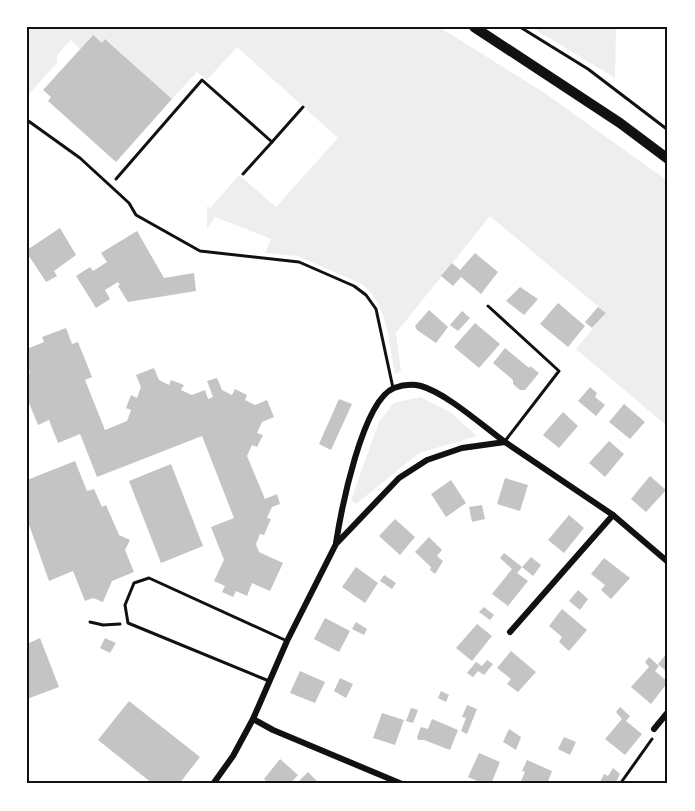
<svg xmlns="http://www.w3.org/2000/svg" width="695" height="811" viewBox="0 0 695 811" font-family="Bitter,serif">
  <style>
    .green { fill: #eee }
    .building { fill: #c4c4c4 }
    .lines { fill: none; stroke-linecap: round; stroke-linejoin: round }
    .path { stroke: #111; stroke-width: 3 }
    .service { stroke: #111; stroke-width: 3 }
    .minor { stroke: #111; stroke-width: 6 }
    .primary { stroke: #111; stroke-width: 10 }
    .neatline { fill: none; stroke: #111; stroke-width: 2 }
  </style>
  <rect width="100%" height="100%" fill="#fff"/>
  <g class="green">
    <path d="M 27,27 L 439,27 L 546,94 L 668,181 L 668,427 L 576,349 L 606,313 L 490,216 L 396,333 L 401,371 L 395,374 C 389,343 388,305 362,284 L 297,256 L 265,253 L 271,239 L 215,217 L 207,229 L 207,206 L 210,208 L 239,175 L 276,207 L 338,138 L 237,47 L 207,80 L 197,72 L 172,99 L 106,39 L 102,43 L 92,35 L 80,49 L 71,40 L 57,55 L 57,63 L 27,96 Z"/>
    <path d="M 531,27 L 616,27 L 615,78 Z"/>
    <path d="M 420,397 L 450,412 L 477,436 L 419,453 L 356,504 L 351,500 L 379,422 L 394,403 Z"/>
  </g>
  <g class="building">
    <path d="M 93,35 L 102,43 L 105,39 L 172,99 L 116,162 L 48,101 L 51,97 L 43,90 Z"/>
    <path d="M 60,228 L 76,255 L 54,271 L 57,276 L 46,282 L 27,253 L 27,250 Z"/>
    <path d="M 137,231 L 164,278 L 194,273 L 196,291 L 128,302 L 118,286 L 120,285 L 118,282 L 105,290 L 110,299 L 96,308 L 76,276 L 90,267 L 93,271 L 107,262 L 101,253 Z"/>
    <path d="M 475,253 L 498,272 L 481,294 L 461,277 L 453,286 L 441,276 L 452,263 L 460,270 Z"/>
    <path d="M 520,287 L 538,299 L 524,315 L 506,301 Z"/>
    <path d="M 558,303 L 585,326 L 568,347 L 540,324 Z"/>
    <path d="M 598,307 L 606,313 L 592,328 L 585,322 Z"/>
    <path d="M 429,310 L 448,327 L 436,343 L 417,330 L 415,326 Z"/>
    <path d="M 462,311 L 470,318 L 458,331 L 450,325 Z"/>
    <path d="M 475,323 L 500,344 L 479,368 L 454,347 Z"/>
    <path d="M 66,328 L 72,344 L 78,342 L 92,377 L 85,380 L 105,430 L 127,421 L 131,410 L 126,408 L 131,395 L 137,398 L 141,387 L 136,375 L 154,368 L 159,380 L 169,385 L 171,380 L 184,385 L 181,390 L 192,395 L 205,390 L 208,399 L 213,397 L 207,381 L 217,378 L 222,390 L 232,395 L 235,389 L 247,395 L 245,400 L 255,405 L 267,400 L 274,417 L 262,422 L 257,433 L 263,435 L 257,447 L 252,445 L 247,456 L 265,499 L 277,494 L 280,504 L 272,507 L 267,518 L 271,519 L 264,535 L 260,534 L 256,544 L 259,552 L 283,563 L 270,591 L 252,583 L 247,596 L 236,591 L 233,597 L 222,592 L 225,586 L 214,581 L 224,560 L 211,527 L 234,518 L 202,436 L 97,477 L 80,434 L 58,443 L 49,420 L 38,425 L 27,398 L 27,375 L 30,373 L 27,365 L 27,349 L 44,342 L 42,337 Z"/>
    <path d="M 505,348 L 529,368 L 530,366 L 539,373 L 525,390 L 520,390 L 513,384 L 513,380 L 493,363 Z"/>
    <path d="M 590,387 L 597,393 L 595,397 L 605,405 L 596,416 L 578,401 Z"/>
    <path d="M 339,399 L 352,404 L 331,450 L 319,444 Z"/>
    <path d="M 624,404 L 645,422 L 630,439 L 609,422 Z"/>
    <path d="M 563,412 L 578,426 L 559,448 L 543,435 Z"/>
    <path d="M 609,441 L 624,454 L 605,477 L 589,463 Z"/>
    <path d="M 75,461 L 87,491 L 94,489 L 102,507 L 106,505 L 119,535 L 130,540 L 125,550 L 134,572 L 112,581 L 103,602 L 93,598 L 85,601 L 73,571 L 49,581 L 27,519 L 27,480 Z"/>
    <path d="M 171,464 L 203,546 L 161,563 L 129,481 Z"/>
    <path d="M 650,476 L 666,490 L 646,512 L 631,499 Z"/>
    <path d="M 505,478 L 528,485 L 520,511 L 497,504 Z"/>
    <path d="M 451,480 L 466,503 L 446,517 L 431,494 Z"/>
    <path d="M 482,505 L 485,519 L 472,522 L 469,507 Z"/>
    <path d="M 569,515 L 584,528 L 564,553 L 548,540 Z"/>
    <path d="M 395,519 L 415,537 L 400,555 L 379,536 Z"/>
    <path d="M 429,537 L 442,550 L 437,556 L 443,561 L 435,574 L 430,570 L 431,567 L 415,552 Z"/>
    <path d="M 504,553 L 522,567 L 517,573 L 528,581 L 508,606 L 492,594 L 512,569 L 500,558 Z"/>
    <path d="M 531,557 L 541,565 L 533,576 L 522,567 Z"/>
    <path d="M 604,558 L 630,578 L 611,599 L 601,590 L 605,585 L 591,574 Z"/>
    <path d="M 356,567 L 378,583 L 365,603 L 342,587 Z"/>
    <path d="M 384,575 L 396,583 L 392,589 L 380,581 Z"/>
    <path d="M 578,590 L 588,599 L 580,610 L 569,601 Z"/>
    <path d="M 484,607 L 494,615 L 490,620 L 479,612 Z"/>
    <path d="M 562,609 L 587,630 L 569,651 L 559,642 L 562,637 L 549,626 Z"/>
    <path d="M 325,618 L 350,631 L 339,652 L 314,639 Z"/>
    <path d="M 356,622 L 367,629 L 364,635 L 352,629 Z"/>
    <path d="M 477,624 L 492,636 L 472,661 L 456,648 Z"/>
    <path d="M 40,638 L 59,687 L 27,699 L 27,644 Z"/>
    <path d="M 105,638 L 116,643 L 110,653 L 100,648 Z"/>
    <path d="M 511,651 L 536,672 L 518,692 L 507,684 L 511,679 L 497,668 Z"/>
    <path d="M 668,652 L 668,673 L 658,664 Z"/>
    <path d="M 649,657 L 659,666 L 655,671 L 668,682 L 651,704 L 631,687 L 649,667 L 645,662 Z"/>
    <path d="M 487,660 L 493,664 L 484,675 L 478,671 L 473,677 L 467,673 L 476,662 L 482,666 Z"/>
    <path d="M 300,671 L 325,682 L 315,703 L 290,693 Z"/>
    <path d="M 340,678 L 353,684 L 346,698 L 334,691 Z"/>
    <path d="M 441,691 L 449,695 L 446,702 L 438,698 Z"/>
    <path d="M 129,701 L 200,757 L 179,784 L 153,784 L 98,740 Z"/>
    <path d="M 467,705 L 477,709 L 467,734 L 461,731 L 466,718 L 462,717 Z"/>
    <path d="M 620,707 L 630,716 L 626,721 L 642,734 L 625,755 L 605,739 L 622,719 L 616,712 Z"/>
    <path d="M 411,708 L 418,710 L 413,723 L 406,721 Z"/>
    <path d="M 382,713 L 404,720 L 395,745 L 373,738 Z"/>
    <path d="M 432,719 L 458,730 L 450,750 L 424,740 L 418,740 L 417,737 L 421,727 L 428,729 Z"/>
    <path d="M 509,729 L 521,737 L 516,750 L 503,742 Z"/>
    <path d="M 564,737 L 576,742 L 570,755 L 558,749 Z"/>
    <path d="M 479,753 L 500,762 L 491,784 L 484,784 L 468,777 Z"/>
    <path d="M 280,759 L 298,775 L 290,784 L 270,784 L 264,779 Z"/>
    <path d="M 527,760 L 552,771 L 547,784 L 528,784 L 521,781 L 525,772 L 522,771 Z"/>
    <path d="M 613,768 L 620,774 L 615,784 L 599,784 L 604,774 L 608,776 Z"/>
    <path d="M 308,772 L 317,781 L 315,784 L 296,784 Z"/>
  </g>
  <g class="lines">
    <g class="path">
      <path d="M 520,27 L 588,69 L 668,130"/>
      <path d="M 243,174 L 272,142"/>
      <path d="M 116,179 L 202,80 L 272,142 L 303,107"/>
      <path d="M 90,622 L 103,625 L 120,624"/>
      <path d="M 620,784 L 652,739"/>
    </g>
    <g class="service">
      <path d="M 27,120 L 80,158 L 129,203 L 136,215 L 200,251 L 299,262 L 354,286 L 366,295 L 376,309 L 393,388"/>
      <path d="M 488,306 L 559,371 L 505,441"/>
      <path d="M 269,681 L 128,623 L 125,605 L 134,583 L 149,578 L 287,641"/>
    </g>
    <g class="minor">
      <path d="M 336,543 C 341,511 362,401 394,388 C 402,385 413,384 421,386 C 446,393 483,426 505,442"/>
      <path d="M 510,632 L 613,515"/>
      <path d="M 253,719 L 273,730 L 402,784"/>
      <path d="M 654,729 L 668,712"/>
      <path d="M 213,784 L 233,756 L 253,719 L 287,641 L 336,544 L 399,478 L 427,460 L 462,448 L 505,442 L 613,515 L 668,562"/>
    </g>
    <path class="primary" d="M 474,27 L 620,123 L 668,159"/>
  </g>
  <rect width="695" height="811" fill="none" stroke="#ffffff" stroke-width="57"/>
  <rect x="28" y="28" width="638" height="754" class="neatline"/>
</svg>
